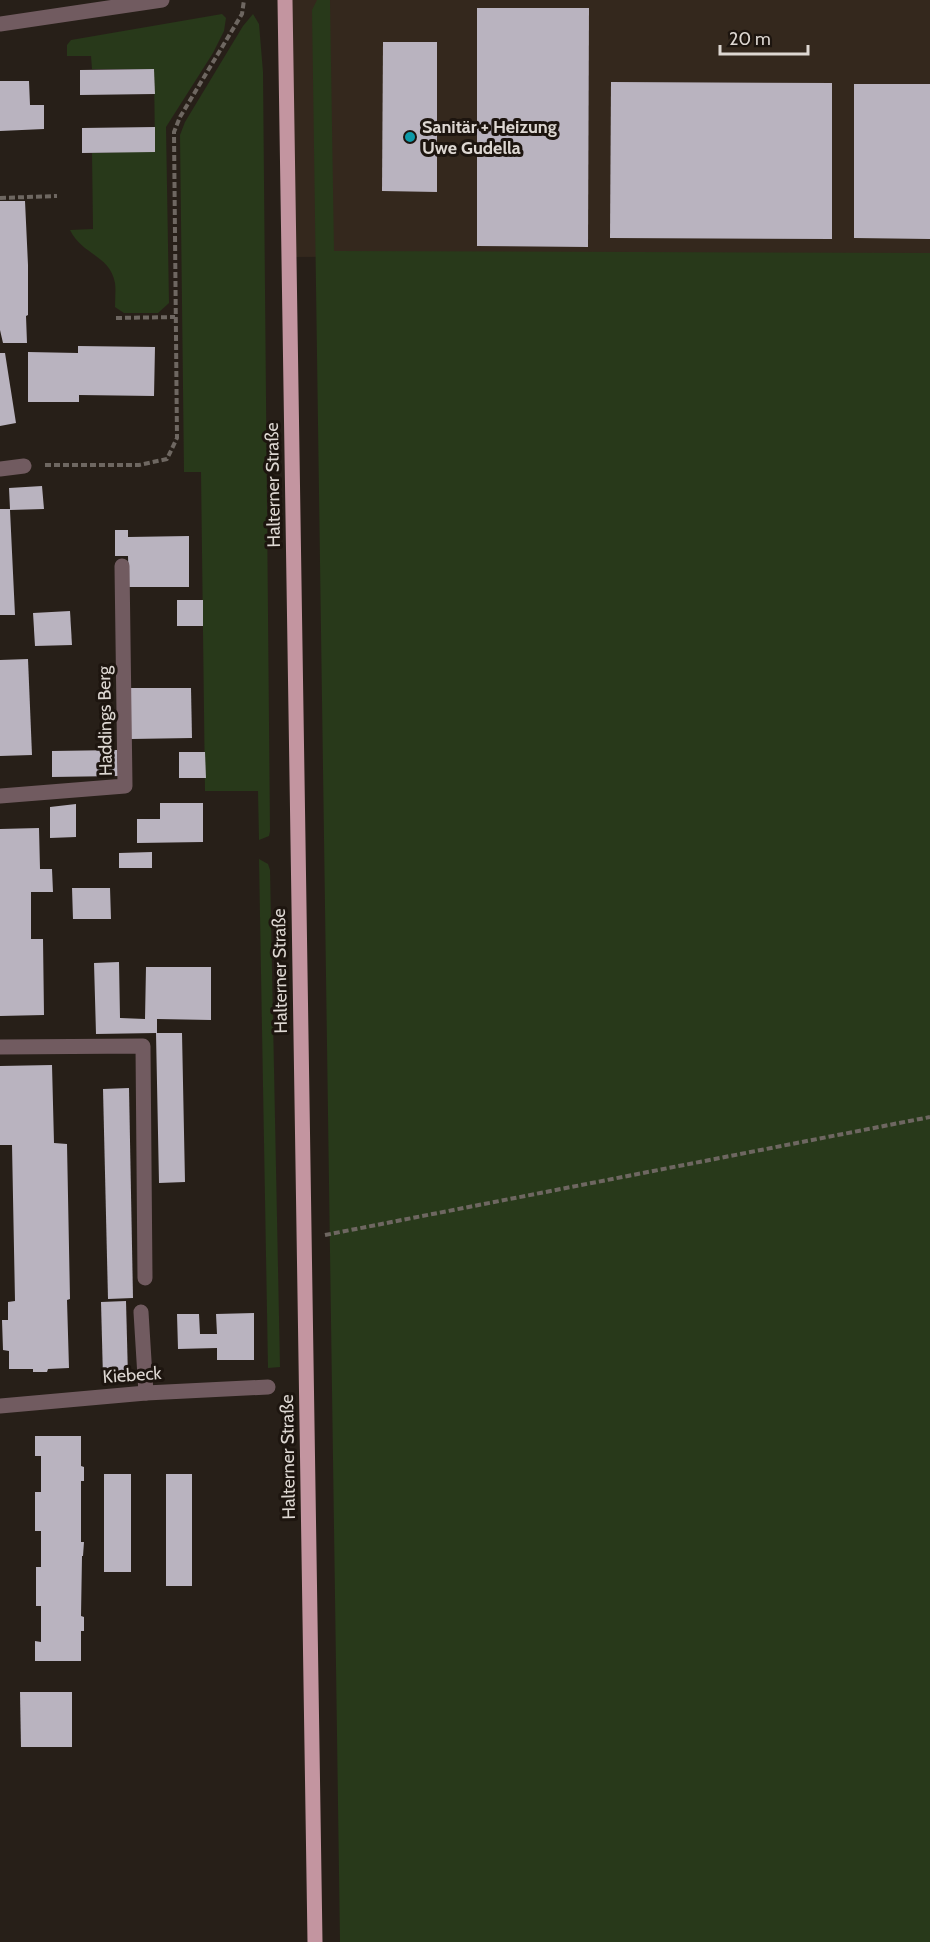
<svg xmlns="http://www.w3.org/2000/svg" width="930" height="1942" viewBox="0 0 930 1942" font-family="Cabin,sans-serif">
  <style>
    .built { fill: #34281d }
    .green { fill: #28391a }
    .building { fill: #b9b3bf }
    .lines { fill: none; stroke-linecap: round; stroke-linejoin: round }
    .path { stroke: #6e6761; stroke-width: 4; stroke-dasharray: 6 3; stroke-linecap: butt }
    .minor { stroke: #715b60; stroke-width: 15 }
    .major { stroke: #c395a0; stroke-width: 15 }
    .culture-dot { fill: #0f9aa8; stroke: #1d150f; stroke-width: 2 }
    .labels { text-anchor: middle; stroke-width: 6; stroke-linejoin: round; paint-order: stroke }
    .poi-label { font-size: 18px; font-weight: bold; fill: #ddd7d2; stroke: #1d150f; text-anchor: start }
    .street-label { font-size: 18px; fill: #ddd7d2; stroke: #1d150f }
  </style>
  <rect width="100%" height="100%" fill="#271f18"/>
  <path class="built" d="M 285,0 L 930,0 L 930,255 L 289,257 Z"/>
  <g class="green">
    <path d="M 317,0 L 330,0 L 334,251 L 930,253 L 930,1942 L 340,1942 L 312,10 Z"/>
    <path d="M 222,14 L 226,18 L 224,31 L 213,53 L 166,127 L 169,303 L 158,313 L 124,313 L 115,307 C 115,299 116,290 115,283 C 110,255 82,255 70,230 L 93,229 L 92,153 L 155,151 L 154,69 L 92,69 L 91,56 L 67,56 L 67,45 L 71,40 Z"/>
    <path d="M 253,14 L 259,24 L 263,72 L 270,831 L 269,836 L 259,840 L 258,791 L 205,791 L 201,472 L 184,472 L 180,135 L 185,122 L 243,26 Z"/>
    <path d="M 259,859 L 268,864 L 270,870 L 280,1367 L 268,1368 Z"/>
  </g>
  <g class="building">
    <path d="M 477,8 L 589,8 L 588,247 L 477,246 Z"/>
    <path d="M 383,42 L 437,42 L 437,192 L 382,191 Z"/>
    <path d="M 154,69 L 155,94 L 80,95 L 80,70 Z"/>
    <path d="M 0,81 L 29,81 L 30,105 L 44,105 L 44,129 L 0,131 Z"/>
    <path d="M 611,82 L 832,83 L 832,239 L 610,238 Z"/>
    <path d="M 854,84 L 930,84 L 930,239 L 854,238 Z"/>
    <path d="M 155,127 L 155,152 L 82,153 L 82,128 Z"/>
    <path d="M 0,201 L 25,201 L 28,265 L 28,315 L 26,316 L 27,343 L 3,343 L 0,330 Z"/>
    <path d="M 78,346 L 155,347 L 154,396 L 79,395 L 79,402 L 28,402 L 28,352 L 78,353 Z"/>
    <path d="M 0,353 L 5,353 L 16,423 L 0,426 Z"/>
    <path d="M 42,486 L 44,509 L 10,510 L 15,615 L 0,615 L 0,509 L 10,509 L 9,488 Z"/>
    <path d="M 115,530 L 128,530 L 128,537 L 189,536 L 189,587 L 129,587 L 128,556 L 115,556 Z"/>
    <rect x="177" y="600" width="26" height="26"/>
    <path d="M 70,611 L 72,645 L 35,646 L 33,613 Z"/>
    <path d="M 28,659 L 32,755 L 0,756 L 0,660 Z"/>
    <path d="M 130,688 L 191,688 L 192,738 L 131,739 Z"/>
    <path d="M 117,750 L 118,776 L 52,777 L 52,751 Z"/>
    <path d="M 179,752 L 205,752 L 206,778 L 179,778 Z"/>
    <path d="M 160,803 L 203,803 L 203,842 L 137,843 L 137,819 L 160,819 Z"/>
    <path d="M 76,804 L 76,837 L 50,838 L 50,807 Z"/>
    <path d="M 39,828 L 40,869 L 52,869 L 53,892 L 31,892 L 31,939 L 43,939 L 44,1015 L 0,1016 L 0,829 Z"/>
    <path d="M 152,852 L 152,868 L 119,868 L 119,853 Z"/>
    <path d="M 72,888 L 110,888 L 111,919 L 73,919 Z"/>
    <path d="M 119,962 L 120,1018 L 145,1019 L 146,967 L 211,967 L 211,1020 L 157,1019 L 157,1033 L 182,1033 L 185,1182 L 159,1183 L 156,1033 L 96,1034 L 94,963 Z"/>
    <path d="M 52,1065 L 54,1143 L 67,1144 L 70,1299 L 67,1300 L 69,1368 L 48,1369 L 47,1372 L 33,1372 L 33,1369 L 9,1369 L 9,1351 L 3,1350 L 2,1320 L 8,1320 L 8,1302 L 15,1301 L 12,1145 L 0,1145 L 0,1066 Z"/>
    <path d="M 129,1088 L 133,1298 L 108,1299 L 103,1089 Z"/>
    <path d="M 126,1301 L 128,1377 L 103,1378 L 101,1302 Z"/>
    <path d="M 254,1313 L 254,1360 L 217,1360 L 217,1348 L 178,1349 L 177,1314 L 199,1314 L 200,1334 L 217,1334 L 216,1314 Z"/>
    <path d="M 35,1436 L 81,1436 L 81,1466 L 84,1467 L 84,1481 L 81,1481 L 81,1542 L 84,1542 L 83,1556 L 82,1556 L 81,1616 L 84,1617 L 84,1631 L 81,1631 L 81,1661 L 35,1661 L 35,1641 L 41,1642 L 41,1606 L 36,1606 L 36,1567 L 41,1567 L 41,1531 L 35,1531 L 35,1492 L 41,1492 L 41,1456 L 35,1456 Z"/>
    <rect x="104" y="1474" width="27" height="98"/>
    <rect x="166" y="1474" width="26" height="112"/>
    <path d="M 20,1692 L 72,1692 L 72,1747 L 21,1747 Z"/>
  </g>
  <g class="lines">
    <g class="path">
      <path d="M 0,198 L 57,196"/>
      <path d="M 116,318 L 175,317"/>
      <path d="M 45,465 L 139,465 L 167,459 L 177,438 L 174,132 L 180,117 L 242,14 L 244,0"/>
      <path d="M 325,1235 L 930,1117"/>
    </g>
    <g class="minor">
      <path d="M 0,24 L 162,0"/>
      <path d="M 0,469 L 24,466"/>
      <path d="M 0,796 L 125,786 L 122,566"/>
      <path d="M 0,1047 L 143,1046 L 145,1278"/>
      <path d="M 141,1312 L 146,1393"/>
      <path d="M 0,1406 L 146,1393 L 268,1387"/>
    </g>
    <path class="major" d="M 285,0 L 315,1942"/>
  </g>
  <circle class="culture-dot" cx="410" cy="137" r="6"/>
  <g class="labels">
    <g class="poi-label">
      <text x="422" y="133">Sanitär + Heizung<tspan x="422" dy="21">Uwe Gudella</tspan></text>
    </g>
    <g class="street-label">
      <text transform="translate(273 485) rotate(-91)" y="6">Halterner Straße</text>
      <text transform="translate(105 721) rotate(-91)" y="6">Haddings Berg</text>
      <text transform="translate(280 971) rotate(-91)" y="6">Halterner Straße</text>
      <text transform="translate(132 1375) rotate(-4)" y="6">Kiebeck</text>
      <text transform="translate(288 1457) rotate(-91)" y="6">Halterner Straße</text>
    </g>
  </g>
  <path d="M720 45v9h88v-9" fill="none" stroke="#ddd7d2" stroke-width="3"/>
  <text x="729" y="45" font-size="18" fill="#ddd7d2" stroke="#1d150f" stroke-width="4.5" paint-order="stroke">20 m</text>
</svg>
